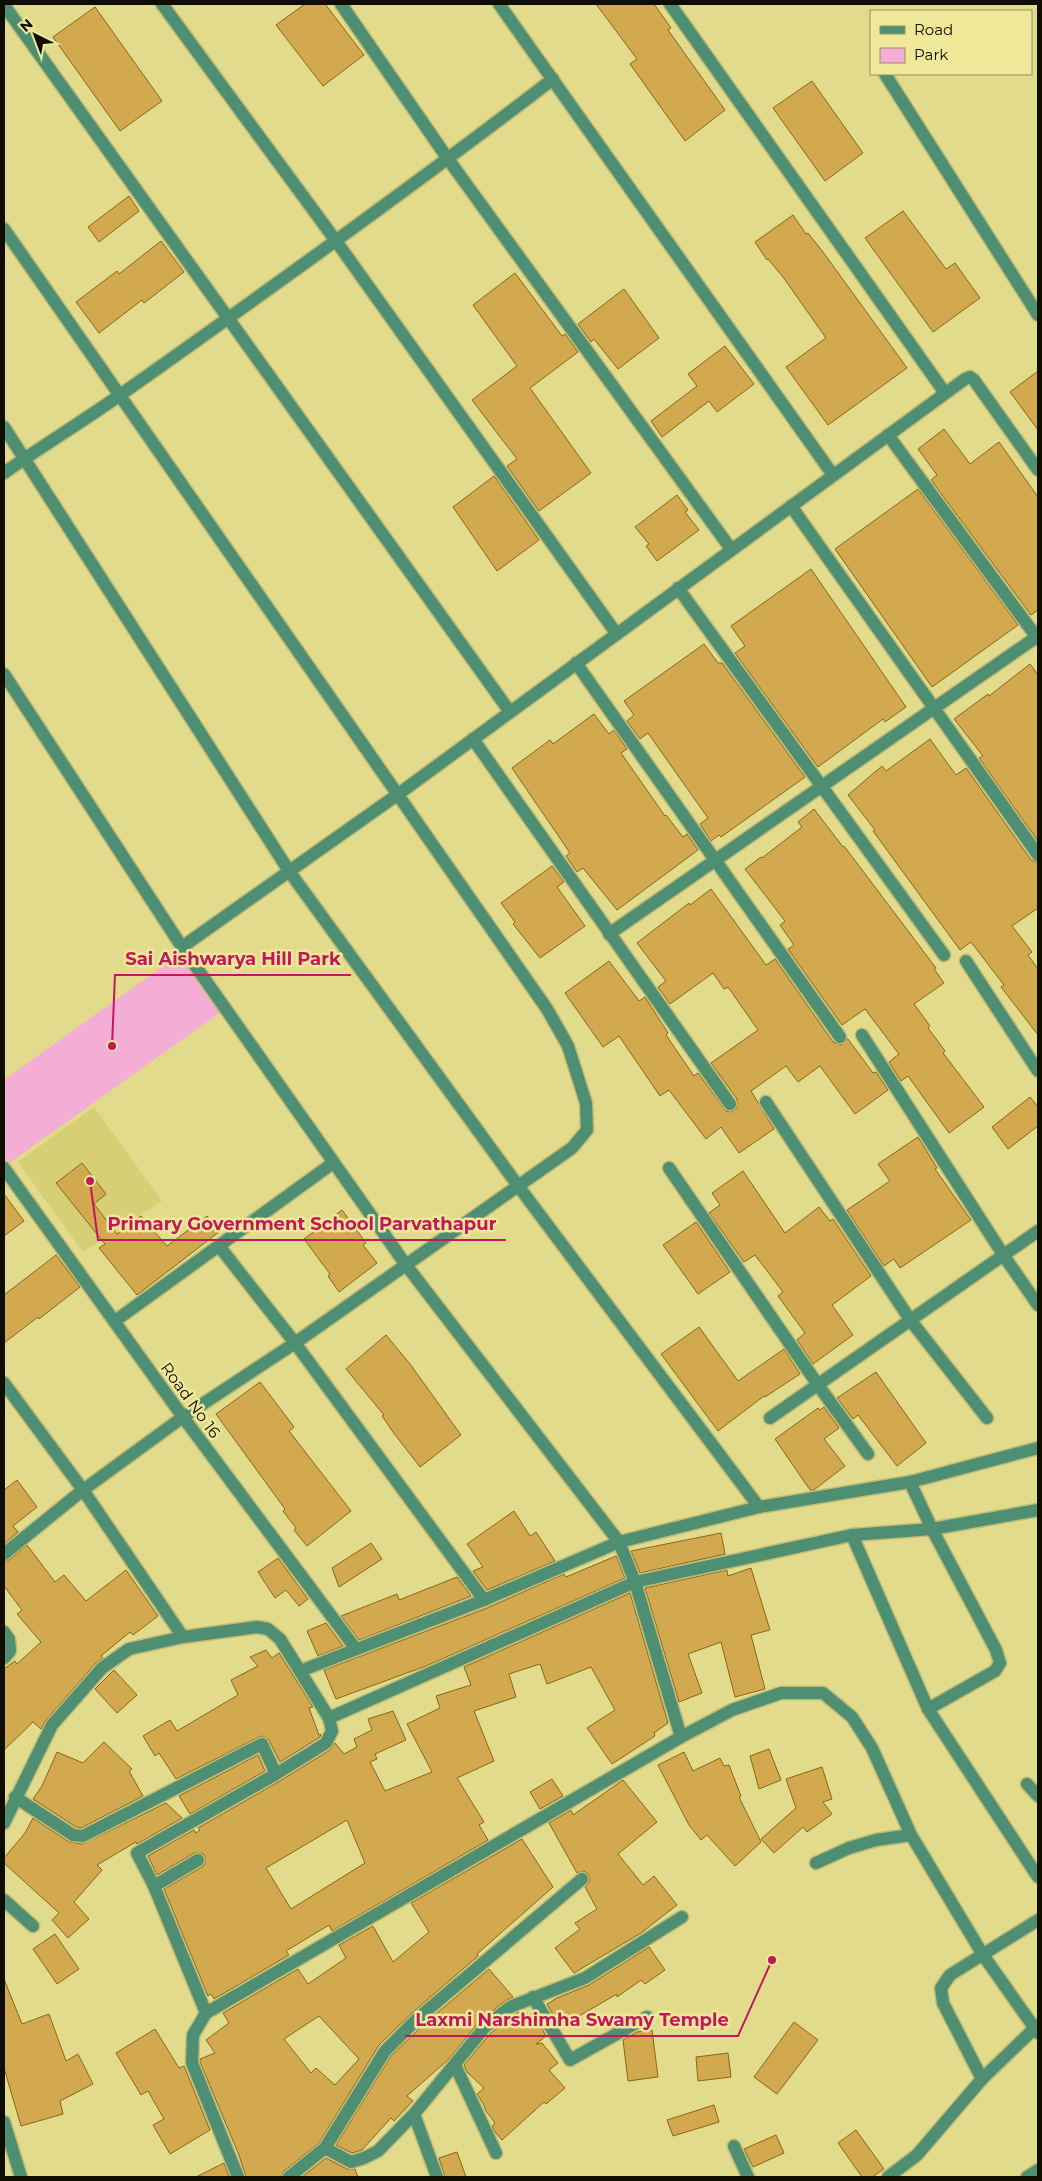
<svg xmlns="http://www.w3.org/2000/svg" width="1042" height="2181" viewBox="0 0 1042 2181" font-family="Montserrat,sans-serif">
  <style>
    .built { fill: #d6cf76 }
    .green { fill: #f4add5 }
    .building { fill: #d2a94f; stroke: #876715; fill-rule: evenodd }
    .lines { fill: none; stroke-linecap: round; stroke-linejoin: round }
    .minor-casing { stroke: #bfba75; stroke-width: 15 }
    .minor { stroke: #4e8f74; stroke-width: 12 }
    .labels { text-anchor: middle; stroke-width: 5; stroke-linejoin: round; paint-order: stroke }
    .street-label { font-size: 16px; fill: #0f0c00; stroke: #eee898 }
    .leader { fill: none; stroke: #c2185b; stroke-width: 2 }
    .callout-dot { fill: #c2185b; stroke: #eee898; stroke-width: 2 }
    .callout-label { font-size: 18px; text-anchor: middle; font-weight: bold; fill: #c2185b; stroke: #eee898; stroke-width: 5; stroke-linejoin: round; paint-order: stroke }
  </style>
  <rect width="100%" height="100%" fill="#e1db8b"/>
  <path class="built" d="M 94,1107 L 162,1201 L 83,1252 L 18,1162 Z"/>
  <path class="green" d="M 180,954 L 221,1012 L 9,1163 L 4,1156 L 4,1080 Z"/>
  <g class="building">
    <path d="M 305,4 L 325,4 L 364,55 L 323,86 L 276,25 Z"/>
    <path d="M 596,4 L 654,4 L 671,28 L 668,30 L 725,110 L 685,141 L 630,64 L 637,59 Z"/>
    <path d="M 95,7 L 162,101 L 120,131 L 53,37 Z"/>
    <path d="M 812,81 L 863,153 L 825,181 L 773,108 Z"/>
    <path d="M 129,196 L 139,211 L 99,242 L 88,227 Z"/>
    <path d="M 903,211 L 946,269 L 955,263 L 980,298 L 933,332 L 865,238 Z"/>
    <path d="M 793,215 L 806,234 L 808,233 L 823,252 L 907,368 L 828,425 L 786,367 L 826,338 L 783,277 L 768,259 L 767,260 L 755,242 Z"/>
    <path d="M 161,241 L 184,272 L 144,303 L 142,300 L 99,333 L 76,302 L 117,271 L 119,274 Z"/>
    <path d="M 515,273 L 562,336 L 565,334 L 578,352 L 530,388 L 591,473 L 539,511 L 507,466 L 517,459 L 472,400 L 517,366 L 473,305 Z"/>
    <path d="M 624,289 L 659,338 L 618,369 L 594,339 L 591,342 L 578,324 Z"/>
    <path d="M 725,346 L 754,384 L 717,412 L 709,401 L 662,437 L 651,421 L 697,386 L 688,374 Z"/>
    <path d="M 1038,371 L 1038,430 L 1010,392 Z"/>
    <path d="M 944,429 L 970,464 L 999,442 L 1038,497 L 1038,610 L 1031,615 L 931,480 L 937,475 L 918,449 Z"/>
    <path d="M 494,476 L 539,540 L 497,571 L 453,507 Z"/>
    <path d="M 918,489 L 1018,625 L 932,687 L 835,549 Z"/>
    <path d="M 677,495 L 688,510 L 685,512 L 699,530 L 657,561 L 646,546 L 649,544 L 635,527 Z"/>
    <path d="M 811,569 L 906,707 L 885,722 L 883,719 L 818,767 L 735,653 L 745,646 L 731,626 Z"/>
    <path d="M 704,644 L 718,663 L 722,663 L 805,777 L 721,837 L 719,835 L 711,841 L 700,824 L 708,818 L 648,733 L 640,739 L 627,721 L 634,715 L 624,701 Z"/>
    <path d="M 1030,664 L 1038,675 L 1038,841 L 979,758 L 983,756 L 954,719 L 988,694 L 989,696 Z"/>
    <path d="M 594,714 L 609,734 L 614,730 L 627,749 L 621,753 L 665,816 L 666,815 L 683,837 L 687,834 L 698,850 L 617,910 L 583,868 L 577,872 L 566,856 L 570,853 L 568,850 L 512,768 L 550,740 L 553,744 Z"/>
    <path d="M 930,739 L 956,775 L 966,768 L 1031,860 L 1038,863 L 1038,908 L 1012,926 L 1032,952 L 1028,955 L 1038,969 L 1038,1035 L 1001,987 L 1004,985 L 971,942 L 960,950 L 873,831 L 875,830 L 848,795 L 882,766 L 886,771 Z"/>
    <path d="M 814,809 L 843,847 L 844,846 L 936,968 L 934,969 L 944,983 L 914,1004 L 930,1026 L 928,1028 L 945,1051 L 943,1053 L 984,1107 L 949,1133 L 908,1076 L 901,1081 L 889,1062 L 899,1054 L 865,1009 L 842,1025 L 788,949 L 794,945 L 780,925 L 785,921 L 745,869 L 761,857 L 762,858 L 802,827 L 798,822 Z"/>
    <path d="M 552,866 L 564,882 L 557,887 L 585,926 L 540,958 L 513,924 L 515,922 L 501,903 Z"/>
    <path d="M 711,889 L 766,965 L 775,959 L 833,1042 L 841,1045 L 848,1039 L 873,1073 L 876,1072 L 888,1090 L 855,1114 L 820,1066 L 798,1082 L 786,1066 L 751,1091 L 774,1129 L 739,1153 L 721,1127 L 706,1139 L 669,1090 L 660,1096 L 619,1036 L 603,1047 L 565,993 L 609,961 L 639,1001 L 645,997 L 668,1033 L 666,1035 L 694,1076 L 698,1073 L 726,1111 L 731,1112 L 737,1108 L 737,1099 L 711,1063 L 758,1030 L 728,987 L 724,989 L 713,973 L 670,1004 L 658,987 L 666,981 L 637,943 L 689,903 L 690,905 Z"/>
    <path d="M 1030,1097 L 1038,1107 L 1038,1126 L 1008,1149 L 992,1127 Z"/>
    <path d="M 918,1137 L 937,1168 L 935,1169 L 971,1220 L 900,1268 L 894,1259 L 884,1266 L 847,1210 L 890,1181 L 878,1164 Z"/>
    <path d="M 82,1163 L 106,1194 L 94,1204 L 117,1234 L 141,1216 L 167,1246 L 207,1216 L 219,1232 L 137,1295 L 99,1248 L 105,1244 L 56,1183 Z"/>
    <path d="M 743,1171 L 785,1233 L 819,1207 L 830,1221 L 833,1219 L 871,1276 L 832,1305 L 853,1335 L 813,1364 L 797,1340 L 805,1333 L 778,1296 L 783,1292 L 755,1255 L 744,1262 L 709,1213 L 720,1205 L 712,1193 Z"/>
    <path d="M 4,1194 L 24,1221 L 4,1236 Z"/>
    <path d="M 342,1210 L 366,1243 L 363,1245 L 377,1263 L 339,1292 L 328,1276 L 330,1274 L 304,1239 Z"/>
    <path d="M 696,1222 L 730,1272 L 698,1294 L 663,1245 Z"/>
    <path d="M 56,1255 L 80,1287 L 39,1319 L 38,1317 L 4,1343 L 4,1295 Z"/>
    <path d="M 699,1327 L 738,1381 L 784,1349 L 800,1374 L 765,1397 L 764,1396 L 718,1431 L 661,1354 Z"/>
    <path d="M 386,1335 L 410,1364 L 461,1435 L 420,1467 L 393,1432 L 382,1416 L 384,1415 L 346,1369 Z"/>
    <path d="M 876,1372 L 926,1443 L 897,1466 L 858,1415 L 853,1419 L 837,1398 Z"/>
    <path d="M 260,1382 L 294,1427 L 289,1431 L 351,1511 L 307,1546 L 294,1530 L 296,1528 L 283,1511 L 285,1509 L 216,1414 Z"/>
    <path d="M 824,1407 L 839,1428 L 824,1439 L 845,1466 L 814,1490 L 810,1490 L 775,1439 L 818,1408 L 820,1410 Z"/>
    <path d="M 17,1480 L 37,1507 L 13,1526 L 18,1532 L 4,1544 L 4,1490 Z"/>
    <path d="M 514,1511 L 530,1536 L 536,1532 L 555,1561 L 487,1590 L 473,1571 L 483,1567 L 467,1544 Z"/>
    <path d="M 721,1533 L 725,1554 L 640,1573 L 631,1551 Z"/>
    <path d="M 371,1543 L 382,1559 L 339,1587 L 332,1568 Z"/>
    <path d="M 27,1545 L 55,1582 L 64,1575 L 86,1601 L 126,1570 L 158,1616 L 133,1635 L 130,1632 L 101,1656 L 103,1658 L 96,1663 L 46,1720 L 41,1729 L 33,1722 L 4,1750 L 4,1669 L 15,1661 L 17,1664 L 41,1642 L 17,1614 L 22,1610 L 4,1586 L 4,1562 L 9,1560 Z"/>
    <path d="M 616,1556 L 625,1578 L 426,1666 L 336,1699 L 324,1670 L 487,1608 L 564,1574 L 566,1577 Z"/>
    <path d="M 278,1558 L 308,1599 L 299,1606 L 286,1590 L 275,1598 L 258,1572 Z"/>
    <path d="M 751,1568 L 770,1630 L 751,1635 L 765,1689 L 735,1697 L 721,1642 L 688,1654 L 702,1693 L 679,1702 L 645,1588 L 727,1570 L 728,1576 Z"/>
    <path d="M 457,1577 L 471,1596 L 359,1640 L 341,1616 L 397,1594 L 399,1600 Z"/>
    <path d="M 630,1593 L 668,1723 L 654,1733 L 655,1736 L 612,1764 L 587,1728 L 615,1710 L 591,1667 L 547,1684 L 540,1664 L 509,1674 L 516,1697 L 474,1711 L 494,1761 L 457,1778 L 484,1822 L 479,1825 L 488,1840 L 332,1931 L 329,1925 L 286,1951 L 289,1955 L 214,1999 L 211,1994 L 208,1996 L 164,1889 L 202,1867 L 205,1864 L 205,1856 L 202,1853 L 194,1853 L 157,1875 L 148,1856 L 194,1830 L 196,1833 L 200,1830 L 198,1828 L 280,1781 L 330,1750 L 335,1743 L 344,1754 L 357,1747 L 354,1739 L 372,1730 L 368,1719 L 393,1711 L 406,1740 L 375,1754 L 377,1759 L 370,1762 L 385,1791 L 432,1772 L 407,1724 L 440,1708 L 436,1696 L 471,1685 L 464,1667 ZM 347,1820 L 365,1863 L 291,1909 L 266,1868 Z"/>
    <path d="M 326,1623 L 343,1646 L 318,1656 L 307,1631 Z"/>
    <path d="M 266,1650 L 272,1658 L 279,1653 L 313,1707 L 309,1708 L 319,1735 L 321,1734 L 320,1737 L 280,1762 L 269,1740 L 263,1736 L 259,1737 L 176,1779 L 159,1753 L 155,1756 L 143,1736 L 170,1720 L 177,1731 L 238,1695 L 231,1680 L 258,1666 L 250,1657 Z"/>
    <path d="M 114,1670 L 137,1695 L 117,1713 L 95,1689 Z"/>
    <path d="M 104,1742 L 132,1769 L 129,1771 L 143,1796 L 81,1828 L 76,1827 L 33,1799 L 42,1786 L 57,1752 L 83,1763 Z"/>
    <path d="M 769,1749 L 781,1780 L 759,1789 L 750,1756 Z"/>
    <path d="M 684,1752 L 693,1771 L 720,1758 L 724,1766 L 729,1765 L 741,1796 L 739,1797 L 761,1842 L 735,1866 L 707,1835 L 701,1840 L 689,1825 L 658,1765 Z"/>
    <path d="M 258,1755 L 265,1771 L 190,1814 L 179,1796 Z"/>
    <path d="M 822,1767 L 832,1799 L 823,1802 L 832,1814 L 807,1832 L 803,1827 L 774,1853 L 761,1839 L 796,1808 L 786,1779 Z"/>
    <path d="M 552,1779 L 563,1796 L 540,1809 L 530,1792 Z"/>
    <path d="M 623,1780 L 657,1822 L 618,1854 L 643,1885 L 654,1876 L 677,1905 L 641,1933 L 574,1973 L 555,1948 L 580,1929 L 575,1923 L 597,1909 L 585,1887 L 590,1881 L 588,1874 L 584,1871 L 577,1873 L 549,1823 L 571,1810 L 573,1815 Z"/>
    <path d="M 166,1803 L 182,1818 L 137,1844 L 136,1842 L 97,1865 L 102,1870 L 74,1902 L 89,1919 L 68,1938 L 52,1920 L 59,1913 L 4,1863 L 4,1858 L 25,1833 L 33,1818 L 69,1842 L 83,1844 Z"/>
    <path d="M 522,1839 L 553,1887 L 477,1954 L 478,1956 L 413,2012 L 379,2045 L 319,2143 L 284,2171 L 281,2177 L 246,2177 L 239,2155 L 200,2062 L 200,2059 L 215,2053 L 206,2040 L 229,2023 L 223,2013 L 298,1969 L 308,1984 L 346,1958 L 339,1945 L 373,1926 L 393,1962 L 429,1932 L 411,1903 ZM 319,2016 L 359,2059 L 335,2085 L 316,2068 L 311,2073 L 284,2039 Z"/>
    <path d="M 55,1934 L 79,1969 L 57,1984 L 33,1949 Z"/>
    <path d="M 649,1947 L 665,1970 L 645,1984 L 641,1980 L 617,1997 L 617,1994 L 560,2027 L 547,2004 L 557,1998 L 589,1985 Z"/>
    <path d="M 489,1969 L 513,1997 L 505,2001 L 479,2022 L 449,2059 L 407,2096 L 413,2101 L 394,2121 L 391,2118 L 362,2150 L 352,2153 L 336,2145 L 391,2056 L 424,2024 Z"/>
    <path d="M 4,1979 L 22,2024 L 49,2014 L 66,2061 L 78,2054 L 93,2084 L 60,2101 L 63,2114 L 21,2126 L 4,2068 Z"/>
    <path d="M 524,2010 L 529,2015 L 533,2013 L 546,2036 L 536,2044 L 542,2043 L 558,2063 L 549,2070 L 565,2088 L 546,2104 L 544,2102 L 502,2140 L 495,2132 L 492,2126 L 495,2123 L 486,2111 L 484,2105 L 477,2094 L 484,2088 L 467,2072 L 464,2065 L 491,2033 L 514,2014 Z"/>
    <path d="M 794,2022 L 818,2040 L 777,2094 L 754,2077 Z"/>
    <path d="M 155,2029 L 179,2068 L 184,2066 L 210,2130 L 170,2154 L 153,2125 L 164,2119 L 148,2091 L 141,2095 L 116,2053 Z"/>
    <path d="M 652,2030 L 658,2077 L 628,2081 L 623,2040 L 637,2032 Z"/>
    <path d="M 728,2053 L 731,2077 L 698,2081 L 696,2057 Z"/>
    <path d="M 714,2105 L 719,2122 L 673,2136 L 667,2120 Z"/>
    <path d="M 856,2130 L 884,2169 L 872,2177 L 862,2177 L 838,2143 Z"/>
    <path d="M 776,2135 L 784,2153 L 753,2167 L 744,2149 Z"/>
    <path d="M 457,2152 L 466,2177 L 445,2177 L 439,2158 Z"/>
    <path d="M 326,2158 L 347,2169 L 355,2169 L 358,2177 L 302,2177 Z"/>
    <path d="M 224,2163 L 229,2177 L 196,2177 Z"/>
  </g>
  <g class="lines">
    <defs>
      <g id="minor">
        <path d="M 162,4 L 336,241 L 616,633"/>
        <path d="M 341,4 L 448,159 L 731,549"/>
        <path d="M 499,4 L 833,475"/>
        <path d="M 670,4 L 945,393"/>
        <path d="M 4,5 L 510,712"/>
        <path d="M 885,74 L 1038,315"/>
        <path d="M 4,229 L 547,1009 L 568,1046 L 586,1103 L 587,1130 L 572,1148 L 295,1343 L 183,1417 L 83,1490 L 4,1554"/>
        <path d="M 4,427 L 289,871 L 519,1187 L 759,1507"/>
        <path d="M 888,435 L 1038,639"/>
        <path d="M 4,473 C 42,446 82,422 120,395 C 266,292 411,188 553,79"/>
        <path d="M 791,506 L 1038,855"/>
        <path d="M 678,588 L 944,955"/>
        <path d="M 576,663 L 840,1037"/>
        <path d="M 4,674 L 182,947 L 406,1265 L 619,1542 L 635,1582 L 681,1737"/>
        <path d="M 473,739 L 730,1104"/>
        <path d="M 609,934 L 1038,636"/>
        <path d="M 182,947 L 397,795 L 965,379 L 970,377 L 974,380 L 1038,470"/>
        <path d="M 966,961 L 1038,1071"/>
        <path d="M 862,1035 L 1004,1256 L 1038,1305"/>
        <path d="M 766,1102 L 911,1321 L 987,1418"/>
        <path d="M 4,1168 L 183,1417 L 356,1649"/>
        <path d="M 669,1168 L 818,1385 L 868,1454"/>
        <path d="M 219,1246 L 295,1343 L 484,1600"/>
        <path d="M 115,1321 L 333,1163"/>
        <path d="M 4,1383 L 83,1490 L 183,1637"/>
        <path d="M 770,1418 L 1038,1231"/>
        <path d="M 910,1482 L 932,1529 L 996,1650 L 1000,1663 L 995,1671 L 928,1709"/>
        <path d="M 852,1535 L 928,1709 L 1038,1877"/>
        <path d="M 4,1632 L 9,1639 L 10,1651 L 4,1658"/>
        <path d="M 300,1671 L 484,1600 L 619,1542 L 759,1507 L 910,1482 L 1038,1448"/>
        <path d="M 1027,1784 L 1038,1796"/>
        <path d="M 15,1797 L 73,1835 L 83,1836 L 262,1744 L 276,1774"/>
        <path d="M 4,1823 L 52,1725 L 102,1668 L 129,1649 L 183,1637 L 257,1627 L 268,1629 L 280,1639 L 329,1718"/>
        <path d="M 816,1863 L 849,1848 L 876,1840 L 911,1835"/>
        <path d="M 154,1886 L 198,1860"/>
        <path d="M 4,1900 L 33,1926"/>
        <path d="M 533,1997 L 570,2060 L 647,2017"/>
        <path d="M 206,2013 L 681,1737 L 732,1710 L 781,1693 L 823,1693 L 852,1717 L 872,1748 L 911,1835 L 983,1955 L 1038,2033"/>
        <path d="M 455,2065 L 496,2153"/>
        <path d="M 982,2079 L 943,2003 L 941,1988 L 950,1975 L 1038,1920"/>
        <path d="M 414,2114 L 437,2177"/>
        <path d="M 4,2122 L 21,2177"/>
        <path d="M 734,2146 L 748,2177"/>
        <path d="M 325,2148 L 351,2162 L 364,2158 L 378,2151 L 414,2114 L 485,2027 L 510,2007 L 585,1978 L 682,1917"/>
        <path d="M 238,2177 L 192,2063 L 193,2035 L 206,2013 L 154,1886 L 137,1853 L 276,1774 L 326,1743 L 332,1731 L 329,1718 L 635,1582 L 852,1535 L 932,1529 L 1038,1510"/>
        <path d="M 289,2177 L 325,2148 L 385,2051 L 418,2018 L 582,1879"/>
        <path d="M 888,2177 L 917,2155 L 982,2079 L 1038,2025"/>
        <path d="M 1027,2177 L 1038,2170"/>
      </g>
    </defs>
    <use href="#minor" class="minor-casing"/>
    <use href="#minor" class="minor"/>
  </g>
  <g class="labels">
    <g class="street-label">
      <text transform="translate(191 1400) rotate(54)" y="6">Road No 16</text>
    </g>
  </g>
  <path class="leader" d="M112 1046L115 975H351M90 1181L98 1240H506M772 1960L738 2036H405"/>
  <g class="callout-dot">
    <circle cx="112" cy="1046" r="5"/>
    <circle cx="90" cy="1181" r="5"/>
    <circle cx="772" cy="1960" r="5"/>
  </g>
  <g class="callout-label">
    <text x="233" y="965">Sai Aishwarya Hill Park</text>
    <text x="302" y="1230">Primary Government School Parvathapur</text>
    <text x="572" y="2026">Laxmi Narshimha Swamy Temple</text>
  </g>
  <rect width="1042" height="2181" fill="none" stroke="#0f0c00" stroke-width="10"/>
  <rect x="870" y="10" width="162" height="65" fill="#eee898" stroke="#95905b"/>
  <rect x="880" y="26" width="25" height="8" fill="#4e8f74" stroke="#95905b"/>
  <text x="914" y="35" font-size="15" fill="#0f0c00">Road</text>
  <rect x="880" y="48" width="25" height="15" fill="#f4add5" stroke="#95905b"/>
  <text x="914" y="60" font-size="15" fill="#0f0c00">Park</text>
  <g transform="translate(35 35) rotate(318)" stroke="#eee898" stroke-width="4" paint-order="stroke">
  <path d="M0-4L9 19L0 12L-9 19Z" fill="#0f0c00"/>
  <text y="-8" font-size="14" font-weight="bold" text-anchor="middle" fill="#0f0c00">N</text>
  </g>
</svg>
